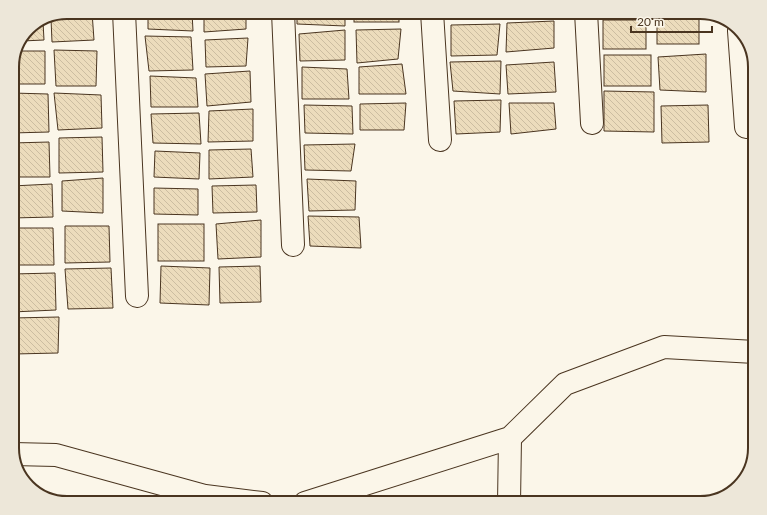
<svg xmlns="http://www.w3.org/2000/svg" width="767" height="515" viewBox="0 0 767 515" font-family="Lato,sans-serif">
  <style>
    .building { fill: url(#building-back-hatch); stroke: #4a3520 }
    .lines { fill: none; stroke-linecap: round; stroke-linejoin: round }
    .minor-casing { stroke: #4a3520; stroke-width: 24 }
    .minor { stroke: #fbf6e9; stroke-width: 22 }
    .rim { fill: none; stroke: #4a3520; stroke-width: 2 }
  </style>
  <defs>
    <pattern id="building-back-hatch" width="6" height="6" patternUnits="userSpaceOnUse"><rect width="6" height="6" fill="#ecdcbc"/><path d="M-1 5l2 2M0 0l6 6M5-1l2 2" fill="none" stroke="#ccbda1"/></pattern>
  </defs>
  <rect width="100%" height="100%" fill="#fbf6e9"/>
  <g class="building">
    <path d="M 67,12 L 92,12 L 94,40 L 52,42 L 51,19 Z"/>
    <path d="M 148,12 L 192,12 L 193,31 L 148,29 Z"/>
    <path d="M 204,12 L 246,12 L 246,29 L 204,32 Z"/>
    <path d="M 297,12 L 345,12 L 345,26 L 297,24 Z"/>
    <rect x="354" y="12" width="45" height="10"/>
    <path d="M 449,12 L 495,12 L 496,18 L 449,18 Z"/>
    <rect x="505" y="12" width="45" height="1"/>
    <rect x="657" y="15" width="42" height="29"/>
    <rect x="603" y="20" width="43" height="29"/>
    <path d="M 554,21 L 554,48 L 506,52 L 507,23 Z"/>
    <path d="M 43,22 L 44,40 L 22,41 L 28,28 Z"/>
    <path d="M 500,24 L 497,55 L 451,56 L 451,25 Z"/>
    <path d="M 401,29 L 398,59 L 357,63 L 356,30 Z"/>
    <path d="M 345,30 L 345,60 L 300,61 L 299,34 Z"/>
    <path d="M 145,36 L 191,37 L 193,70 L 149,71 Z"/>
    <path d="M 248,38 L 246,66 L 206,67 L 205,40 Z"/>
    <path d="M 54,50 L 97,51 L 96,86 L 56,86 Z"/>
    <path d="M 18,51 L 45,51 L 45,84 L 12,84 L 12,63 Z"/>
    <path d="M 706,54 L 706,92 L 660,90 L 658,57 Z"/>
    <rect x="604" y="55" width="47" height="31"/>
    <path d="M 501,61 L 500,94 L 453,91 L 450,62 Z"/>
    <path d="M 554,62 L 556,92 L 508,94 L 506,65 Z"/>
    <path d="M 402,64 L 406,94 L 359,94 L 359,67 Z"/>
    <path d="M 302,67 L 347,69 L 349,99 L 302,99 Z"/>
    <path d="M 250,71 L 251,102 L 207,106 L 205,74 Z"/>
    <path d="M 150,76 L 196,78 L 198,107 L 151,107 Z"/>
    <path d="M 604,91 L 654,92 L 654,132 L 604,131 Z"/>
    <path d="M 12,93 L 48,94 L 49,132 L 12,133 Z"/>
    <path d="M 54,93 L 101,95 L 102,128 L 58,130 Z"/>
    <path d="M 501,100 L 500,132 L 456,134 L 454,101 Z"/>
    <path d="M 406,103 L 404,130 L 360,130 L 360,104 Z"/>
    <path d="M 509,103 L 554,103 L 556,129 L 511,134 Z"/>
    <path d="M 304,105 L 352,106 L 353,134 L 305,133 Z"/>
    <path d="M 708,105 L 709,142 L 662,143 L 661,106 Z"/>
    <path d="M 253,109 L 253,141 L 208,142 L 209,111 Z"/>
    <path d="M 199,113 L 201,144 L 153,143 L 151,114 Z"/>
    <path d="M 102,137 L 103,172 L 59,173 L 59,138 Z"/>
    <path d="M 49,142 L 50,177 L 12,177 L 12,143 Z"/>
    <path d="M 355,144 L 351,171 L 305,170 L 304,145 Z"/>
    <path d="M 251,149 L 253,177 L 209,179 L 209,150 Z"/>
    <path d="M 155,151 L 200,153 L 199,179 L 154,177 Z"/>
    <path d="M 103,178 L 103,213 L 62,211 L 62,181 Z"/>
    <path d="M 307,179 L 356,181 L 355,210 L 309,211 Z"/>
    <path d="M 52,184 L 53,217 L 12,218 L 12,186 Z"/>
    <path d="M 256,185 L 257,212 L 213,213 L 212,186 Z"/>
    <path d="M 154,188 L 198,189 L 198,215 L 154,214 Z"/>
    <path d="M 308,216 L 359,217 L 361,248 L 310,246 Z"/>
    <path d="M 261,220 L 261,257 L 218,259 L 216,224 Z"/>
    <rect x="158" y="224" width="46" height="37"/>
    <path d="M 65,226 L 109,226 L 110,262 L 65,263 Z"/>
    <path d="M 12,228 L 53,228 L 54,265 L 12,265 Z"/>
    <path d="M 161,266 L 210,268 L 209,305 L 160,303 Z"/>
    <path d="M 260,266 L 261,302 L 220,303 L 219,267 Z"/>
    <path d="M 111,268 L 113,308 L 68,309 L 65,269 Z"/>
    <path d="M 55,273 L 56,310 L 12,312 L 12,274 Z"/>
    <path d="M 59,317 L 58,353 L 14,354 L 12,318 Z"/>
  </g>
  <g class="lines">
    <defs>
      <g id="minor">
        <path d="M 124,12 L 137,296"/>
        <path d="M 283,12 L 293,245"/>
        <path d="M 432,12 L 440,140"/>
        <path d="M 586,12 L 592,123"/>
        <path d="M 739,31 L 746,127"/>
        <path d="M 13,454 L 56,455 L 205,496 L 262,503"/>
        <path d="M 305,503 L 510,438 L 565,384 L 664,347 L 755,352"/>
        <path d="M 509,503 L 510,438"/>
      </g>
    </defs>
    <use href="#minor" class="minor-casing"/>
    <use href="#minor" class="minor"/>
  </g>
  <path d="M0 0H767V515H0ZM67 19H700A48 48 0 0 1 748 67V448A48 48 0 0 1 700 496H67A48 48 0 0 1 19 448V67A48 48 0 0 1 67 19Z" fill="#ede7d9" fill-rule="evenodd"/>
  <path class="rim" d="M67 19H700A48 48 0 0 1 748 67V448A48 48 0 0 1 700 496H67A48 48 0 0 1 19 448V67A48 48 0 0 1 67 19Z"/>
  <path d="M631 26v6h81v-6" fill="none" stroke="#4a3520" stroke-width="2"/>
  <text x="637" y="26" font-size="12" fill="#4a3520" stroke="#fbf6e9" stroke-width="3" paint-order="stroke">20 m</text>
</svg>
